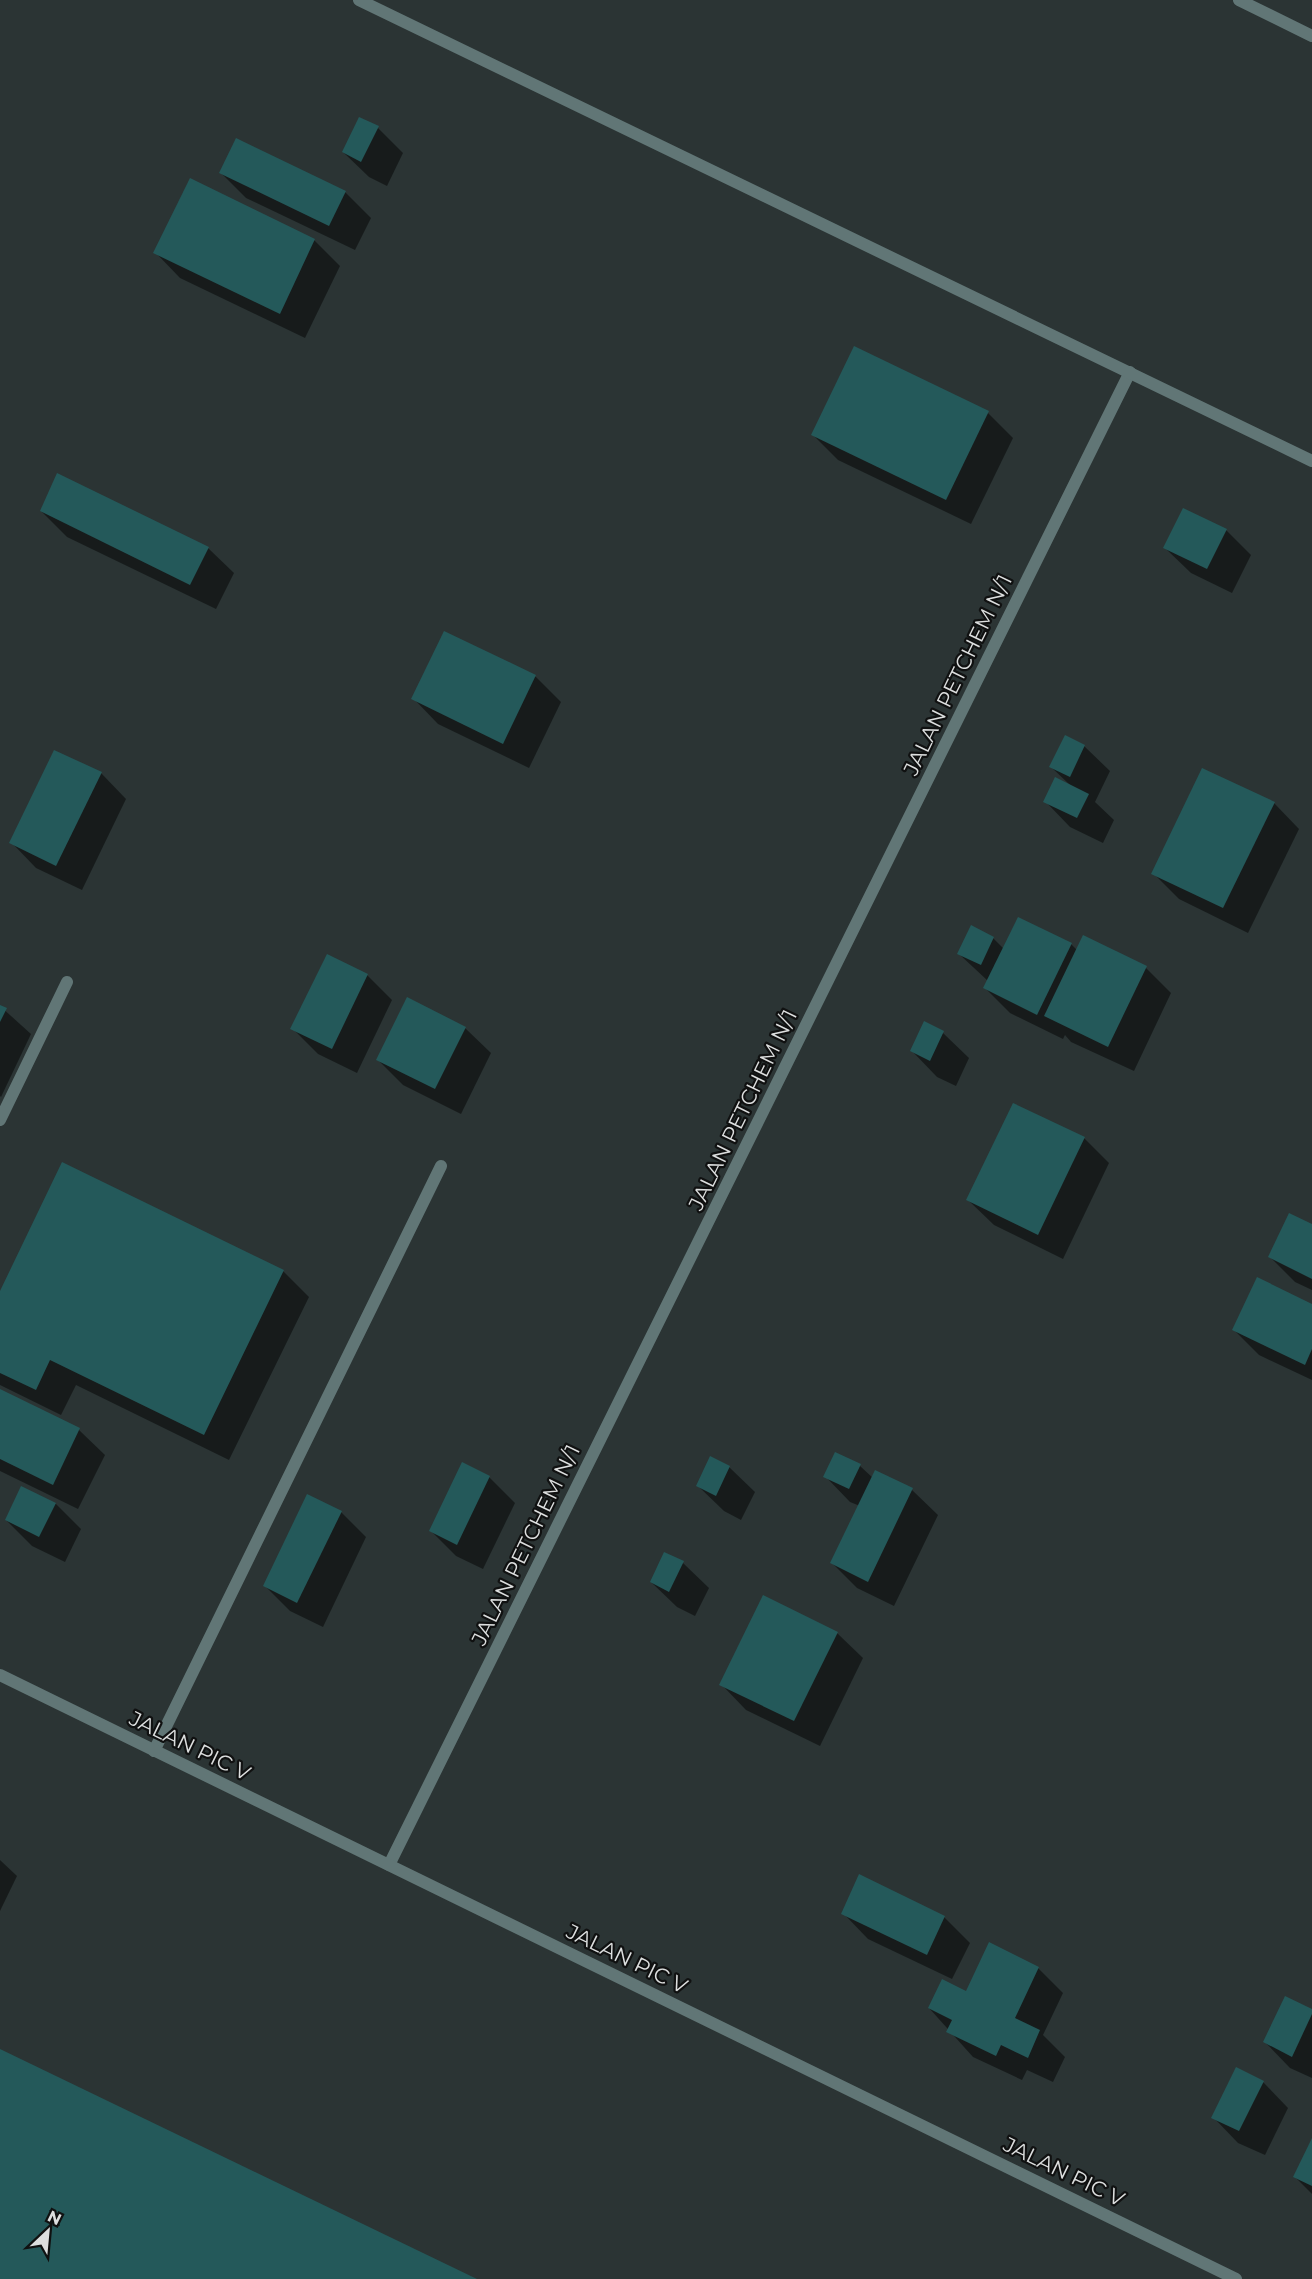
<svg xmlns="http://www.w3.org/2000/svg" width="1312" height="2279" viewBox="0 0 1312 2279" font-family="Montserrat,sans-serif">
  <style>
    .built { fill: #2b3434 }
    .shadow { fill: #0007 }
    .building { fill: #24595a }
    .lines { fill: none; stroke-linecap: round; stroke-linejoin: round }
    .lane { stroke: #617676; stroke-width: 12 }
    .street { stroke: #617676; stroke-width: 12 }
    .labels { text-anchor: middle; stroke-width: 4.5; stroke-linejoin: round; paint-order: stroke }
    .street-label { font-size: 21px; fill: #dddfdf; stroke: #101111 }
  </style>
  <rect width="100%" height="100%" fill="#262929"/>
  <rect class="built" x="0" y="0" width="1312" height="2279"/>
  <g class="shadow">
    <path d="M 378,128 L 403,153 L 387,186 L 369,177 L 343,152 Z"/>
    <path d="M 221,173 L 345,192 L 371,218 L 355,250 L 246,198 Z"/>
    <path d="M 190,180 L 314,240 L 340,266 L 305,338 L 180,278 L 155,252 Z"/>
    <path d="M 988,413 L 1013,438 L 971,524 L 838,460 L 813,435 Z"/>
    <path d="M 41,511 L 208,548 L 234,573 L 216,609 L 67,537 Z"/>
    <path d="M 1226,530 L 1251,555 L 1232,593 L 1191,573 L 1165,548 Z"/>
    <path d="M 445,633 L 536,677 L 561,702 L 529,768 L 438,724 L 413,698 Z"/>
    <path d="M 1084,746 L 1110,771 L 1095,802 L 1114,820 L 1103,843 L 1070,827 L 1045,801 L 1070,785 L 1051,767 Z"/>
    <path d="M 101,773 L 126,799 L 82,890 L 36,868 L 11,842 Z"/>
    <path d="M 1274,803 L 1299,829 L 1248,933 L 1179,899 L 1153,873 Z"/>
    <path d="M 993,938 L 1004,949 L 1071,944 L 1077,950 L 1146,968 L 1171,993 L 1134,1071 L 1071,1042 L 1065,1035 L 1063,1039 L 1010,1013 L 985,988 L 988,981 L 959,954 Z"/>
    <path d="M 367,975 L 392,1000 L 357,1073 L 318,1054 L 292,1028 Z"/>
    <path d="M 0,1006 L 31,1034 L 1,1097 L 0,1096 Z"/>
    <path d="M 925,1023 L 943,1033 L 969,1058 L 956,1086 L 937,1077 L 912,1051 Z"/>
    <path d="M 465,1028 L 491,1053 L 461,1114 L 403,1085 L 378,1060 Z"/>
    <path d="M 1084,1138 L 1109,1163 L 1063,1259 L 994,1225 L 968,1200 Z"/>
    <path d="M 1312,1226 L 1312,1290 L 1295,1282 L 1270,1257 Z"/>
    <path d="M 283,1271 L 309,1297 L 229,1460 L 76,1385 L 61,1415 L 0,1385 L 0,1294 Z"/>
    <path d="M 1312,1306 L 1312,1380 L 1259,1355 L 1234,1330 Z"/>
    <path d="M 0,1391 L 79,1430 L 105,1455 L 78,1509 L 0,1471 Z"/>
    <path d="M 836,1454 L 860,1466 L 873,1478 L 876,1472 L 912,1490 L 938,1515 L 894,1606 L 857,1588 L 832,1563 L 860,1506 L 850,1502 L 825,1476 Z"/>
    <path d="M 729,1467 L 755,1492 L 741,1520 L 724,1511 L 698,1486 Z"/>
    <path d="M 489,1477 L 515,1503 L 483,1569 L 456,1556 L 431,1531 Z"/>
    <path d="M 22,1488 L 56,1504 L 81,1529 L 65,1562 L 32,1546 L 6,1520 Z"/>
    <path d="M 341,1512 L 366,1537 L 323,1627 L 290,1611 L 264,1585 Z"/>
    <path d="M 665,1554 L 683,1563 L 709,1588 L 695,1616 L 677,1607 L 651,1582 Z"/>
    <path d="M 837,1633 L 863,1658 L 820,1746 L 746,1710 L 721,1684 Z"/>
    <path d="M 0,1860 L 17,1876 L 0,1911 Z"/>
    <path d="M 860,1876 L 944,1917 L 970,1943 L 952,1979 L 868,1939 L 843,1913 Z"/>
    <path d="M 1038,1968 L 1063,1993 L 1043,2035 L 1065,2057 L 1053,2082 L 1027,2070 L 1022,2080 L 973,2057 L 929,2008 Z"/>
    <path d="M 1312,2011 L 1312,2078 L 1290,2068 L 1265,2042 Z"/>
    <path d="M 1263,2082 L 1288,2108 L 1265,2155 L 1238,2143 L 1213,2117 Z"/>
    <path d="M 1312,2141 L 1312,2194 L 1295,2177 Z"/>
  </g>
  <g class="building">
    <path d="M 359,117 L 379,126 L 361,162 L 342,152 Z"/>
    <path d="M 236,138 L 346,191 L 329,226 L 219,173 Z"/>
    <path d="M 190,178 L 315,239 L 280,314 L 153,253 Z"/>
    <path d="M 854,346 L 989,411 L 946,500 L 811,435 Z"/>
    <path d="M 57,473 L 209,547 L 190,585 L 40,511 Z"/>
    <path d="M 1183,508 L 1227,529 L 1207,569 L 1163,548 Z"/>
    <path d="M 444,631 L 536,675 L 503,744 L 411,699 Z"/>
    <path d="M 1065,735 L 1085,745 L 1070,777 L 1049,767 Z"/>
    <path d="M 54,750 L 102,772 L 56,866 L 9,843 Z"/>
    <path d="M 1202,768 L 1275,802 L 1223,908 L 1151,874 Z"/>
    <path d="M 1055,777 L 1089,794 L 1077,818 L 1043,802 Z"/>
    <path d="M 1018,917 L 1072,943 L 1037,1015 L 983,988 Z"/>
    <path d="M 971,925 L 994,937 L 981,965 L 957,954 Z"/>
    <path d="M 1083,935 L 1147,966 L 1108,1047 L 1044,1016 Z"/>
    <path d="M 327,954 L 368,974 L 332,1049 L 290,1029 Z"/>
    <path d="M 407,997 L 466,1027 L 435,1089 L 376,1060 Z"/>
    <path d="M 0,1005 L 7,1008 L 0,1022 Z"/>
    <path d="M 924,1021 L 944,1031 L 930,1061 L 910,1051 Z"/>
    <path d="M 1013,1103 L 1085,1137 L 1038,1235 L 966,1200 Z"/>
    <path d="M 62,1162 L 284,1270 L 204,1435 L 50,1360 L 36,1390 L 0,1373 L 0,1291 Z"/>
    <path d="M 1289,1213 L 1312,1224 L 1312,1279 L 1268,1257 Z"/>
    <path d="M 1257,1277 L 1312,1304 L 1312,1349 L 1305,1365 L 1232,1330 Z"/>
    <path d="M 0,1389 L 80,1428 L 53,1485 L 0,1459 Z"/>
    <path d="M 835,1452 L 861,1464 L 849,1489 L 823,1477 Z"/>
    <path d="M 710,1456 L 730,1466 L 716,1496 L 696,1486 Z"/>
    <path d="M 462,1462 L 490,1476 L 457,1545 L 429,1531 Z"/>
    <path d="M 875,1470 L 913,1488 L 868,1582 L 830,1563 Z"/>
    <path d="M 21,1486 L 56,1503 L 39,1537 L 5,1520 Z"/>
    <path d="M 307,1494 L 342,1511 L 297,1603 L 263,1586 Z"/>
    <path d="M 664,1552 L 684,1561 L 669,1592 L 650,1582 Z"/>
    <path d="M 763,1595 L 838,1632 L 794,1721 L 719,1685 Z"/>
    <path d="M 859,1874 L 945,1916 L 927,1955 L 841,1914 Z"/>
    <path d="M 989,1942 L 1039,1967 L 1015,2018 L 1040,2030 L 1028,2058 L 1001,2045 L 996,2056 L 946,2032 L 952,2020 L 928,2008 L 942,1979 L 966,1991 Z"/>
    <path d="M 1285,1996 L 1312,2009 L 1312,2014 L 1292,2057 L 1263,2042 Z"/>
    <path d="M 0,2049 L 477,2279 L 0,2279 Z"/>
    <path d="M 1236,2067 L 1264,2081 L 1239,2131 L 1211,2118 Z"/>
    <path d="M 1312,2138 L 1312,2186 L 1293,2177 Z"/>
  </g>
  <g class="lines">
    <g class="lane">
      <path d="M 0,1120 L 67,982"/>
      <path d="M 154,1751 L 441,1166"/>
      <path d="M 389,1865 L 1130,372"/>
    </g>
    <g class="street">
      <path d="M 359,0 L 1312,461"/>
      <path d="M 1239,0 L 1312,36"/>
      <path d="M 0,1675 L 1236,2279"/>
    </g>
  </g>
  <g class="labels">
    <g class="street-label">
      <text transform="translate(958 675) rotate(-64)" y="7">JALAN PETCHEM N/1</text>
      <text transform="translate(743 1110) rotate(-64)" y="7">JALAN PETCHEM N/1</text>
      <text transform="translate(526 1545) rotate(-64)" y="7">JALAN PETCHEM N/1</text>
      <text transform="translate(190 1746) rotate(26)" y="7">JALAN PIC V</text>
      <text transform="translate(627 1959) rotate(26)" y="7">JALAN PIC V</text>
      <text transform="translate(1064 2172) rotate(26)" y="7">JALAN PIC V</text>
    </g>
  </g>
  <g transform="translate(48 2231) rotate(26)" stroke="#101111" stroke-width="4.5" paint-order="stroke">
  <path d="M0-4.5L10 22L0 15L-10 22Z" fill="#dddfdf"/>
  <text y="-9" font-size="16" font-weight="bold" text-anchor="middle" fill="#dddfdf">N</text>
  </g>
</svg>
